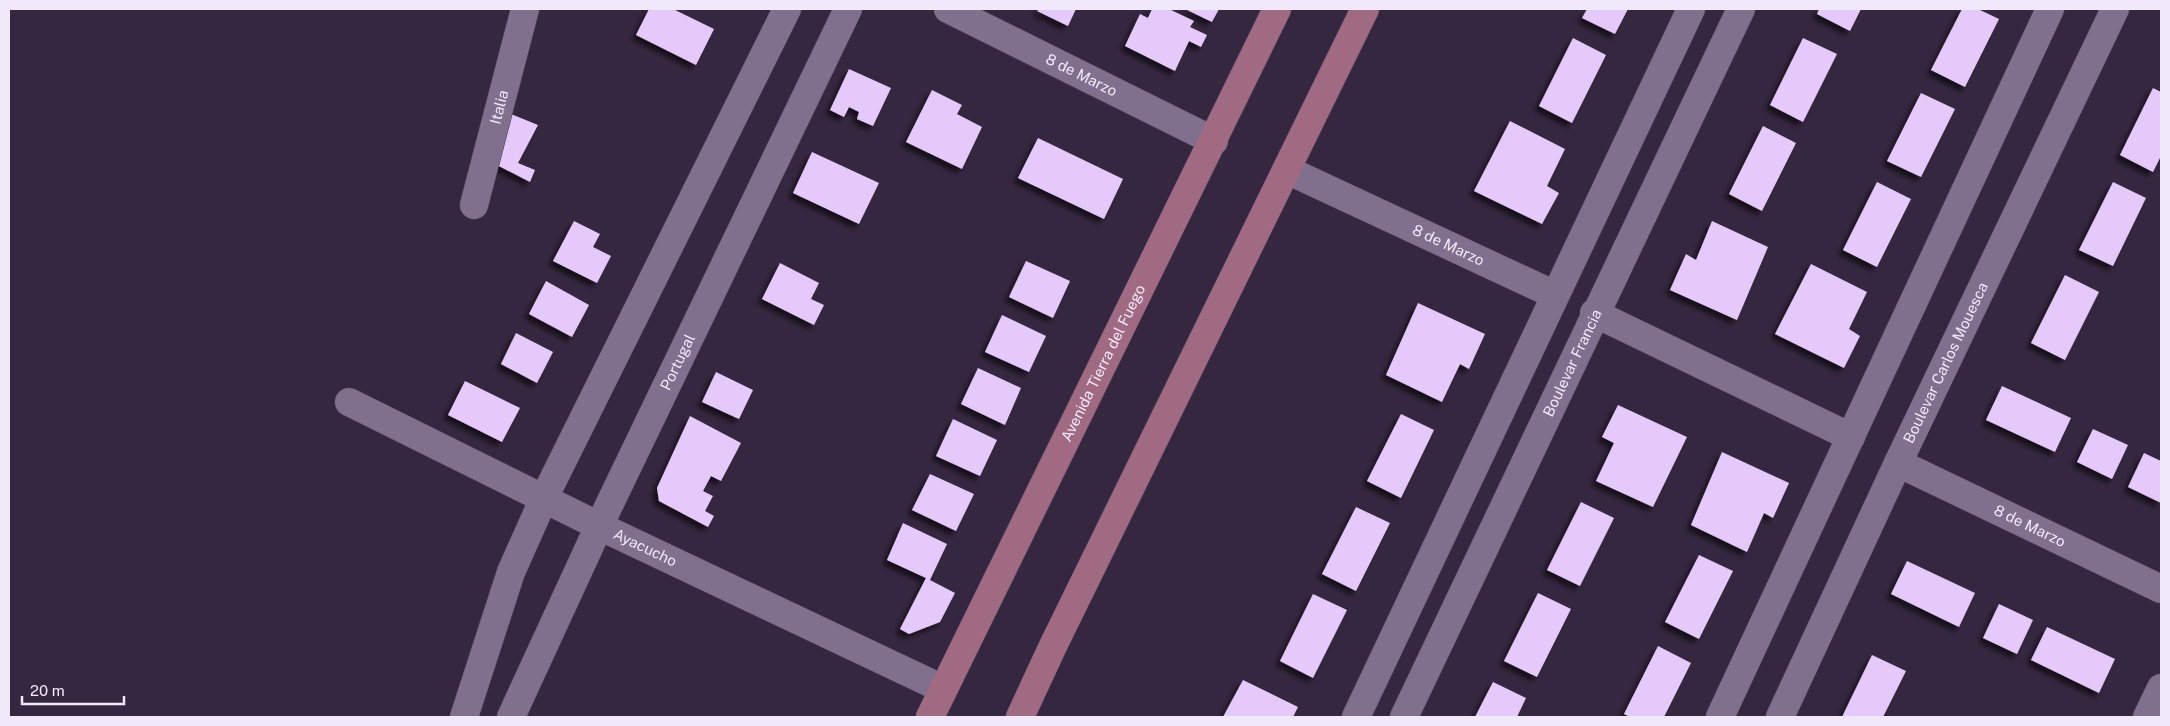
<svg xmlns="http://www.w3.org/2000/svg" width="2170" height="726" viewBox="0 0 2170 726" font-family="'Public Sans',sans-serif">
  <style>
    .building { fill: #e6c9fb; filter: url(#shadow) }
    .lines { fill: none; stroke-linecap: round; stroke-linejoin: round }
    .street-casing { stroke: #514459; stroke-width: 29 }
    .secondary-casing { stroke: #514459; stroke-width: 29 }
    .street { stroke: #81708d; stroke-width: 28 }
    .secondary { stroke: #a06a83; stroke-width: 28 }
    .labels { text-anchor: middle; stroke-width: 5; stroke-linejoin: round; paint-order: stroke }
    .street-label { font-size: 15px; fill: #f1e8f9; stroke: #362740 }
  </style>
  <defs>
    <filter id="shadow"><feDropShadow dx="-4.5" dy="4.5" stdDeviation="2.5" flood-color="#0009"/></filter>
  </defs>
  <rect width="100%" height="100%" fill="#362740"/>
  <g class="building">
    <path d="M 649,9 L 673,9 L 714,29 L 696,65 L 636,35 Z"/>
    <path d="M 1039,9 L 1076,9 L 1068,26 L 1037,11 Z"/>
    <path d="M 1152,9 L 1169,9 L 1194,21 L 1190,27 L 1207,35 L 1201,47 L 1189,41 L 1175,71 L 1125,46 L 1140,14 L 1148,18 Z"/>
    <path d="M 1185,9 L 1219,9 L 1212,22 Z"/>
    <path d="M 1587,9 L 1628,9 L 1615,34 L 1582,18 Z"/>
    <path d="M 1819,9 L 1861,9 L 1850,31 L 1817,14 Z"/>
    <path d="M 1962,9 L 1978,9 L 1999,19 L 1965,87 L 1931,70 Z"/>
    <path d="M 1573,38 L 1606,55 L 1572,123 L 1539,106 Z"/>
    <path d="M 1803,38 L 1837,54 L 1803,122 L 1770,105 Z"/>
    <path d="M 849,69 L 891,88 L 873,126 L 857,119 L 859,112 L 849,107 L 844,117 L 830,110 Z"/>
    <path d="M 2153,88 L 2161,92 L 2161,156 L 2153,172 L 2120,155 Z"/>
    <path d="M 932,90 L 962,105 L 957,114 L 982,127 L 962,169 L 906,142 Z"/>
    <path d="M 1921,93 L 1955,109 L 1921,177 L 1887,161 Z"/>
    <path d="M 511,114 L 538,125 L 518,163 L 535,170 L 530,182 L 495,164 Z"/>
    <path d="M 1510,121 L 1565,149 L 1547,186 L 1559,193 L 1542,224 L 1474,191 Z"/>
    <path d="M 1763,126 L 1796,143 L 1762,211 L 1729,194 Z"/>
    <path d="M 1038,138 L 1123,179 L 1104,219 L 1018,178 Z"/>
    <path d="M 812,152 L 879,183 L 859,224 L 793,193 Z"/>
    <path d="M 1877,182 L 1911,199 L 1877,267 L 1843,250 Z"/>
    <path d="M 2113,182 L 2146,198 L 2113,266 L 2079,250 Z"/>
    <path d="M 574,221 L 600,234 L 593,247 L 611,256 L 597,283 L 553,261 Z"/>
    <path d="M 1712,221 L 1768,247 L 1737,320 L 1670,290 L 1686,254 L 1696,260 Z"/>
    <path d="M 1026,261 L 1070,281 L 1053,318 L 1009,297 Z"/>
    <path d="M 780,263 L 819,283 L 811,299 L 824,305 L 814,325 L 762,299 Z"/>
    <path d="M 1811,264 L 1867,292 L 1849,329 L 1860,336 L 1844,368 L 1775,334 Z"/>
    <path d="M 2065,275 L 2099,292 L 2065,360 L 2031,343 Z"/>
    <path d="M 546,281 L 589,305 L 572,337 L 529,314 Z"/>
    <path d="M 1418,303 L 1485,334 L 1469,369 L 1460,364 L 1442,402 L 1386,375 Z"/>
    <path d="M 1002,315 L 1046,336 L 1029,372 L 985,352 Z"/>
    <path d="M 516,333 L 553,352 L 537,383 L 501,364 Z"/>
    <path d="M 978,368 L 1021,388 L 1005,425 L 961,404 Z"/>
    <path d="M 716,372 L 753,390 L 739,419 L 702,402 Z"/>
    <path d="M 465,381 L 520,408 L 502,442 L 448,415 Z"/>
    <path d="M 2002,386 L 2071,418 L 2055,452 L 1986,420 Z"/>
    <path d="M 1618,405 L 1687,437 L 1653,507 L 1596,481 L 1614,443 L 1602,437 Z"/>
    <path d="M 1401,414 L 1434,430 L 1401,498 L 1367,481 Z"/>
    <path d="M 690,416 L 741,443 L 721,481 L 711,476 L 703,491 L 713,496 L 705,511 L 714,516 L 708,527 L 659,501 L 657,488 Z"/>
    <path d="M 953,419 L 997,440 L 980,476 L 936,456 Z"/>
    <path d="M 2093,429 L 2128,445 L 2112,479 L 2077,462 Z"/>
    <path d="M 1722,452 L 1789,483 L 1773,518 L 1764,513 L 1747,552 L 1691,525 Z"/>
    <path d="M 2144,453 L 2161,461 L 2161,503 L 2128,487 Z"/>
    <path d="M 930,474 L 974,494 L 956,531 L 912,510 Z"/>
    <path d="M 1581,502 L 1614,518 L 1580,586 L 1547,570 Z"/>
    <path d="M 1356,507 L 1390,523 L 1356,591 L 1322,574 Z"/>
    <path d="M 903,523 L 947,544 L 930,580 L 955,593 L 940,622 L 909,634 L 900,629 L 926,578 L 887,560 Z"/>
    <path d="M 1699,555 L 1733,571 L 1699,639 L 1665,622 Z"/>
    <path d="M 1907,561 L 1975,593 L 1959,627 L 1891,594 Z"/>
    <path d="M 1538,593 L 1571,609 L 1537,677 L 1504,661 Z"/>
    <path d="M 1313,594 L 1347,610 L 1313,678 L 1280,661 Z"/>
    <path d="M 1999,604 L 2033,620 L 2017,654 L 1983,638 Z"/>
    <path d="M 2047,627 L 2115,659 L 2099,693 L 2031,660 Z"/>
    <path d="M 1658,646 L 1691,663 L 1664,717 L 1630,717 L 1624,714 Z"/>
    <path d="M 1872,655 L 1906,671 L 1883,717 L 1842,717 Z"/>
    <path d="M 1243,680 L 1298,707 L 1293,717 L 1223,717 Z"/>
    <path d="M 1493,682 L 1526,698 L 1517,717 L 1475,717 Z"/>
  </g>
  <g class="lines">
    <defs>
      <g id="street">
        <path id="s1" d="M 948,9 L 1214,141"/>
        <path id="s2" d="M 1287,170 L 1555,295"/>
        <path id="s3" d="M 474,205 L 525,9"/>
        <path d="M 1594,313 L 1851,437"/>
        <path id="s4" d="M 349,402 L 599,526 L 943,689"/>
        <path id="s5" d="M 1898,463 L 2161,589"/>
        <path d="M 464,717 L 511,572 L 544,498 L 787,9"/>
        <path id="s6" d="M 511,717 L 599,526 L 848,9"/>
        <path d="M 1356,717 L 1691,9"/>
        <path id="s7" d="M 1404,717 L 1741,9"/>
        <path d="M 1720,717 L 2050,9"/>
        <path id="s8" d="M 1780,717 L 1898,463 L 2115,9"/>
        <path d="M 2147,717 L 2161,688"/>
      </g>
      <g id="secondary">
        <path id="s9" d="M 930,717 L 1277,9"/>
        <path d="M 1020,717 L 1052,648 L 1365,9"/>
      </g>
    </defs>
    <use href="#street" class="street-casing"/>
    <use href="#secondary" class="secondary-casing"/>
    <use href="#street" class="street"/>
    <use href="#secondary" class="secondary"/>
  </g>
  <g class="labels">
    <g class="street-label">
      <text dy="5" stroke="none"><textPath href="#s1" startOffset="149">8 de Marzo</textPath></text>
      <text dy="5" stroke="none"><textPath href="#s3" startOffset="101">Italia</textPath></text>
      <text dy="5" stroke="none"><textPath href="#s2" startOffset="178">8 de Marzo</textPath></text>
      <text dy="5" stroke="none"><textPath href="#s6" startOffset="392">Portugal</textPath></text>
      <text dy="5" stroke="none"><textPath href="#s7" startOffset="392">Boulevar Francia</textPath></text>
      <text dy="5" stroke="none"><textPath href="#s8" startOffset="391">Boulevar Carlos Mouesca</textPath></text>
      <text dy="5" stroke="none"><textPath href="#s9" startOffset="394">Avenida Tierra del Fuego</textPath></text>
      <text dy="5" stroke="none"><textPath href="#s5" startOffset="146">8 de Marzo</textPath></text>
      <text dy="5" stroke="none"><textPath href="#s4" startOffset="330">Ayacucho</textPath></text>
    </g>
  </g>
  <rect width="2170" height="726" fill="none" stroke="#f1e8f9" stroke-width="20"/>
  <path d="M22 696v8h102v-8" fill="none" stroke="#f1e8f9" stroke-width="2.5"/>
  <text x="30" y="696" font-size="15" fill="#f1e8f9" stroke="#362740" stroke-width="4" paint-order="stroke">20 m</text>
</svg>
